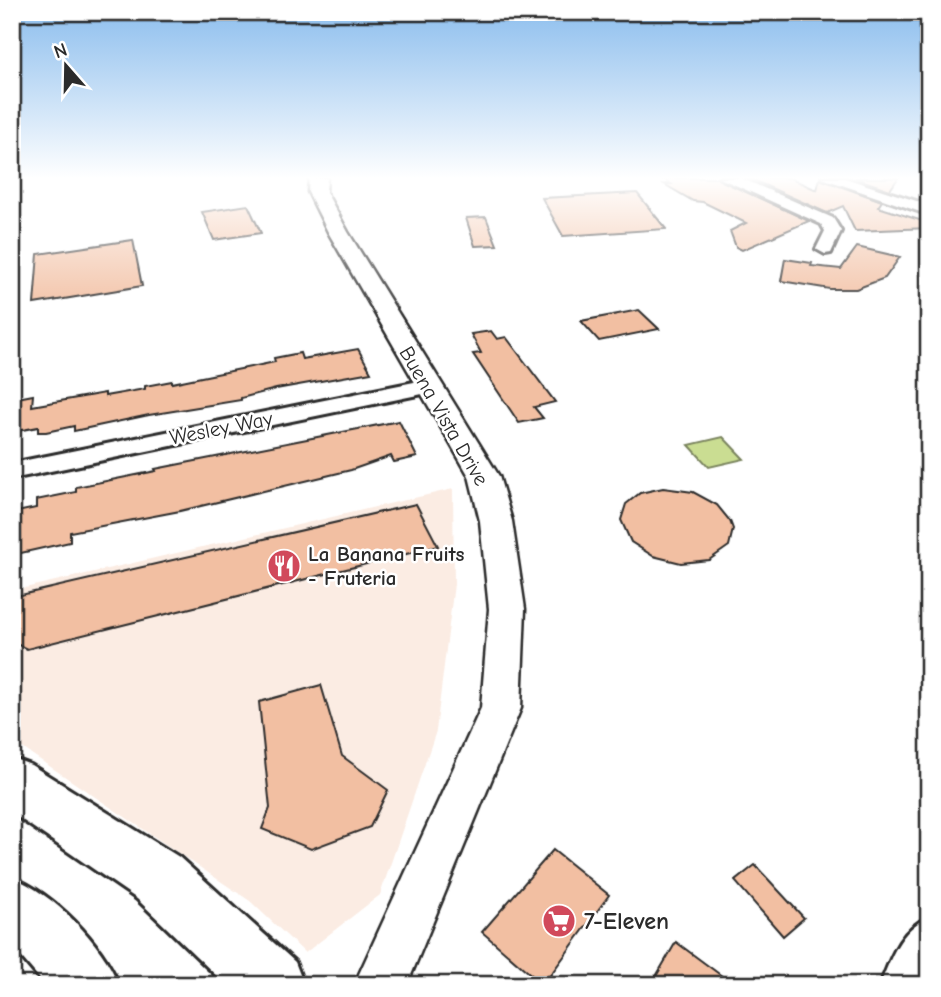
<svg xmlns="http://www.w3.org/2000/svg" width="941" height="997" viewBox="0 0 941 997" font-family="'Comic Neue',sans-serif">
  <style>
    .built { fill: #fbece3 }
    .green { fill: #cadd92; stroke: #7a845e; stroke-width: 2 }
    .building { fill: #f2bfa2; stroke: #2b2b2b; stroke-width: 2 }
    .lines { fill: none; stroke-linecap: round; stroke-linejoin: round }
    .minor-casing { stroke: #2b2b2b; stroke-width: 6 }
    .tertiary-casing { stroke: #2b2b2b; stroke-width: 5 }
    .primary-casing { stroke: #2b2b2b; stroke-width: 6 }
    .minor { fill: #fff; fill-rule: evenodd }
    .tertiary { fill: #fff; fill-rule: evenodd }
    .primary { fill: #fff; fill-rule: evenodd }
    .labels { text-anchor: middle; stroke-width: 5; stroke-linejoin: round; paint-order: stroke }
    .street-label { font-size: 21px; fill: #2b2b2b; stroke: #fff }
    .poi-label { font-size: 21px; font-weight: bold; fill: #2b2b2b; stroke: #fff; text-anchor: start }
    .near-poi-label { font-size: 24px; font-weight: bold; fill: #2b2b2b; stroke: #fff; text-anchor: start }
  </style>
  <rect width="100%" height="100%" fill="#fff"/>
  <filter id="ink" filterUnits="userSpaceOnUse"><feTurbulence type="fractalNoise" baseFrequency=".0143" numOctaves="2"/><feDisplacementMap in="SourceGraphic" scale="14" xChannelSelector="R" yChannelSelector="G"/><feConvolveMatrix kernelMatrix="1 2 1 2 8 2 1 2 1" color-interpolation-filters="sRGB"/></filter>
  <g filter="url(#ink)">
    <path class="built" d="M 453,489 L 454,584 L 436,731 L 380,895 L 305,953 L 250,901 L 12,741 L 12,591 Z"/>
    <path class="green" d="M 723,437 L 744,459 L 709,467 L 689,445 Z"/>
    <g class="building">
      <path d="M 662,178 L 717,178 L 809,221 L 742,250 L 736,247 L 730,231 L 746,223 L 703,202 L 693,201 L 664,184 L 671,184 Z"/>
      <path d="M 749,178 L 790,178 L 817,190 L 820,178 L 882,201 L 878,207 L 929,223 L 929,228 L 855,231 L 843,206 L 827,213 Z"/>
      <path d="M 855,178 L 898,178 L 890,190 Z"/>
      <path d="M 637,193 L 666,229 L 563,236 L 542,198 Z"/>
      <path d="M 248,205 L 261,233 L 214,240 L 202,212 Z"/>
      <path d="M 486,217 L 497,245 L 475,246 L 466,218 Z"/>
      <path d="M 133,240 L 142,286 L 34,304 L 38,254 Z"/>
      <path d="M 857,247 L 900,257 L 885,278 L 856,289 L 830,289 L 781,281 L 785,259 L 812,263 L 811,266 L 841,269 Z"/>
      <path d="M 639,310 L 659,329 L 599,341 L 581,321 Z"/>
      <path d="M 491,331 L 497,339 L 506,337 L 555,402 L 534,407 L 543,418 L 519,423 L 473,354 L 481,353 L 471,334 Z"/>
      <path d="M 358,349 L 371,372 L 276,389 L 241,398 L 241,400 L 149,415 L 74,431 L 74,426 L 46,432 L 38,432 L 38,427 L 12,432 L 12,399 L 33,395 L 32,406 L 105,393 L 105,396 L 145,389 L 145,386 L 172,381 L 172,383 L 275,362 L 274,358 L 300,353 L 302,359 Z"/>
      <path d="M 399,421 L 417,457 L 394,462 L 391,456 L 351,470 L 180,511 L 70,532 L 70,542 L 12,555 L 12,513 L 36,508 L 36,500 L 76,492 L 76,487 L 156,471 L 155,469 Z"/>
      <path d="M 663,488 L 693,492 L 717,505 L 730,521 L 733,529 L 729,546 L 709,560 L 681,563 L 653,556 L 631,542 L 621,520 L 626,504 L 640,493 Z"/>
      <path d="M 416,504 L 438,546 L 27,649 L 12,642 L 12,597 Z"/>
      <path d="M 321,685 L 342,756 L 388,790 L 370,827 L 311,849 L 262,829 L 270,808 L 259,702 Z"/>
      <path d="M 553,850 L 609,895 L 543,985 L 482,932 Z"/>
      <path d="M 755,865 L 804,918 L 783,936 L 735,881 Z"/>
      <path d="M 676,942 L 734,985 L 651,985 Z"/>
    </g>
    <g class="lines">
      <defs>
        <g id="minor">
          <path d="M 720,178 L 741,178 L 833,218 L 841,231 L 831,253 L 825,254 L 816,249 L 825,231 L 821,224 Z"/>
          <path d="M 822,178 L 845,178 L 929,205 L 929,215 Z"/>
          <path d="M 429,379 L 437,381 L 440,386 L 437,391 L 12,479 L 12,463 Z"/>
          <path d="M 929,917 L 929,974 L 924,985 L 880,985 C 891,958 900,929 929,917 Z"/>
        </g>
        <path id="tertiary" d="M 309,178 L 327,178 L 326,192 L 348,232 L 499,476 L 512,521 L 525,609 L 521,708 L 407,985 L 354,985 L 481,708 L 489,609 L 480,521 L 469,476 L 328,232 L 308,192 Z"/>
        <g id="primary">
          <path d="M 12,758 L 31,765 L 179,857 L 295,962 L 304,985 L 226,985 L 137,899 L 12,813 Z"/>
          <path d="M 12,877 C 55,895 101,942 119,985 L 45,985 L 12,946 Z"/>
        </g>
      </defs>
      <use href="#minor" class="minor-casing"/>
      <use href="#tertiary" class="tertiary-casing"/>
      <use href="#primary" class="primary-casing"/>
      <use href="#minor" class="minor"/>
      <use href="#tertiary" class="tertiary"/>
      <use href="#primary" class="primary"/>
    </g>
  </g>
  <linearGradient id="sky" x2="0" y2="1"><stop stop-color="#89bced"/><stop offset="0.56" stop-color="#fff"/><stop offset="1" stop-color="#fff" stop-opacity="0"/></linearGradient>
  <rect width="941" height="318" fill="url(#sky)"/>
  <defs>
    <symbol id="restaurant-disc" viewBox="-11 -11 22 22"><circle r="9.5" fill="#d1495b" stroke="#fff"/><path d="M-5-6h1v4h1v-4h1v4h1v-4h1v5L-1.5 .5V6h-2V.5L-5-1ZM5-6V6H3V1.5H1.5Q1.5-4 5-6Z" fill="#fff"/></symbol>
    <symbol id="supermarket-disc" viewBox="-11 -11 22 22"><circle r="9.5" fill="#d1495b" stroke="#fff"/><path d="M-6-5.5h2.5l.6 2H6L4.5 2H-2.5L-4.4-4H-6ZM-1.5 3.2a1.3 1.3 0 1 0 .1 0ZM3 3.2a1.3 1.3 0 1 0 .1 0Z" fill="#fff"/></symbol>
  </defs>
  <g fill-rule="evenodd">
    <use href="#restaurant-disc" x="265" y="547" width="38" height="38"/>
    <use href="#supermarket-disc" x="540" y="902" width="38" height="38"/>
  </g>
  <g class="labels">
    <g class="street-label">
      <text transform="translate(444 416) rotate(60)" y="7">Buena Vista Drive</text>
      <text transform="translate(221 428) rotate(-11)" y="7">Wesley Way</text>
    </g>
    <g class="poi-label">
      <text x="308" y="561">La Banana Fruits<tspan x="308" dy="24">- Fruteria</tspan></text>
    </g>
    <g class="near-poi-label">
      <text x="584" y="929">7-Eleven</text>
    </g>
  </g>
  <rect width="941" height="997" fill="none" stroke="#fff" stroke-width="42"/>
  <rect x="21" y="21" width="899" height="955" fill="none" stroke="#2b2b2b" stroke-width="2.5" filter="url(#ink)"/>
  <g transform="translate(66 66) rotate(340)" stroke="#ffffff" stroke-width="5" paint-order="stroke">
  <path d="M0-5L12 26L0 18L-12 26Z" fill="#2b2b2b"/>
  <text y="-10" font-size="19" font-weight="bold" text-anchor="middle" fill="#2b2b2b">N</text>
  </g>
</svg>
